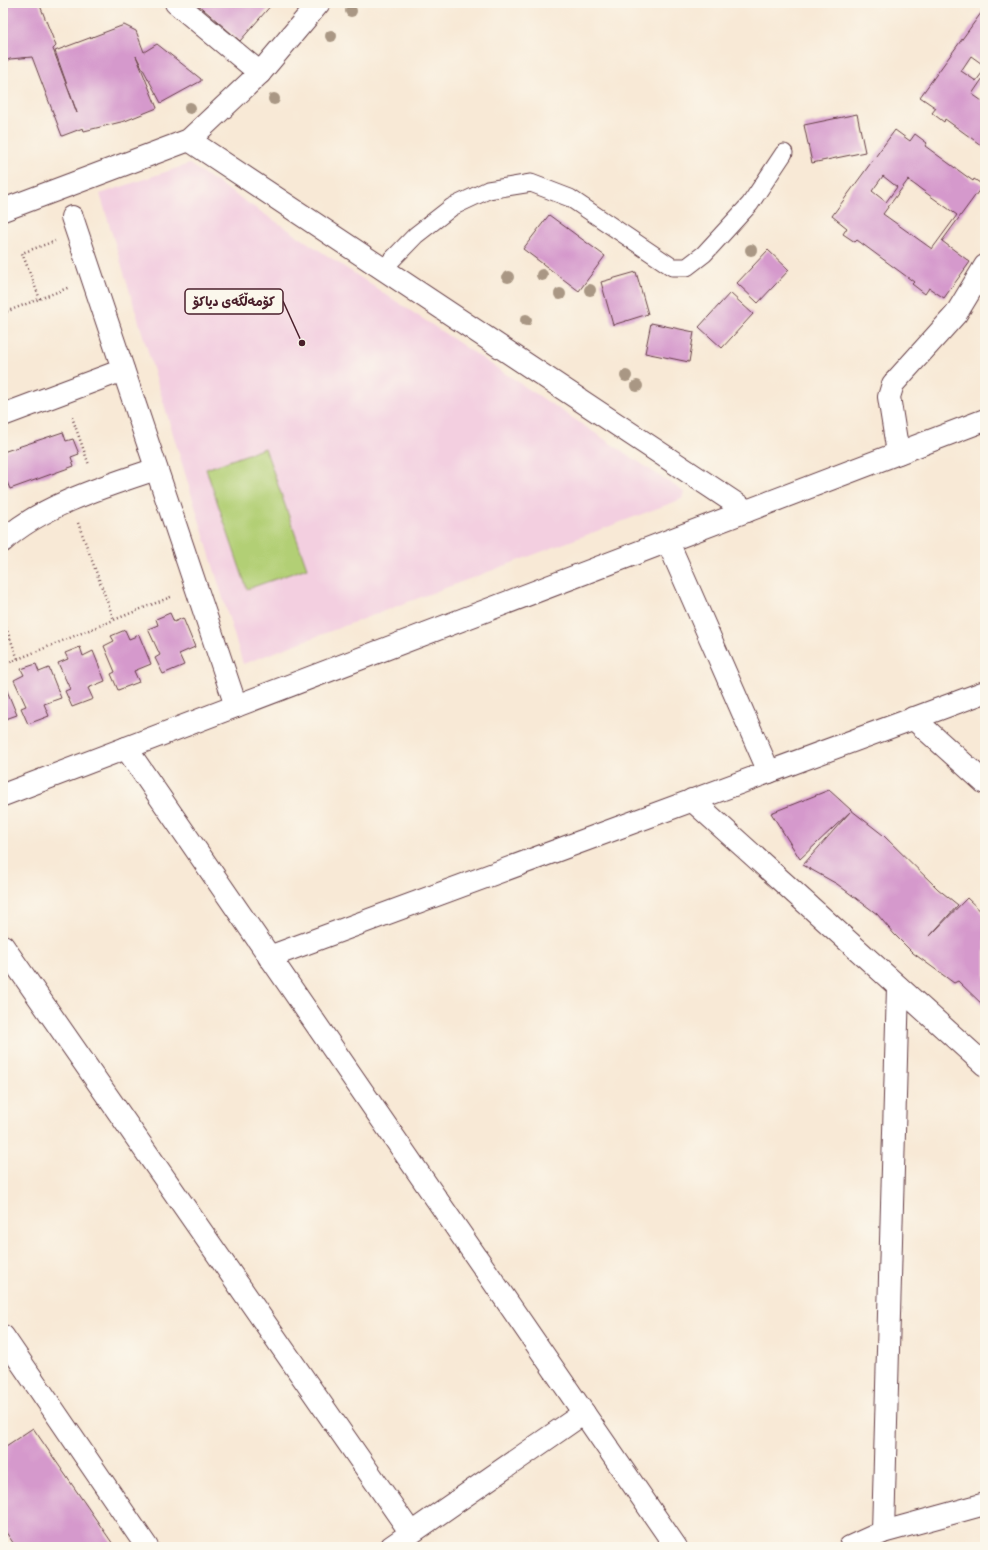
<svg xmlns="http://www.w3.org/2000/svg" width="988" height="1550" viewBox="0 0 988 1550" font-family="'Patrick Hand','Playpen Sans Arabic',sans-serif">
  <style>
    .built { fill: #f3cfe0 }
    .green { fill: #b2cf75; stroke: #7e7750 }
    .building { fill: #d599cc; fill-rule: evenodd }
    .lines { fill: none; stroke-linecap: round; stroke-linejoin: round }
    .lane-casing { stroke: #643d45; stroke-width: 19 }
    .street-casing { stroke: #643d45; stroke-width: 24 }
    .path { stroke: #643d45; stroke-width: 2.5; stroke-dasharray: 1 3; stroke-linecap: butt }
    .lane { stroke: #fff; stroke-width: 17 }
    .street { stroke: #fff; stroke-width: 22 }
    .tree { fill: #a99784 }
    .leader { fill: none; stroke: #4a1f2b; stroke-width: 1.5 }
    .callout-dot { fill: #4a1f2b; stroke: #fbf7ec; stroke-width: 1.5 }
    .callout { fill: #fbf7ec; stroke: #4a1f2b; stroke-width: 1.5 }
    .callout-label { font-size: 13px; text-anchor: middle; font-weight: bold; fill: #4a1f2b }
  </style>
  <rect width="100%" height="100%" fill="#fbf7ec"/>
  <filter id="ink" filterUnits="userSpaceOnUse"><feTurbulence type="fractalNoise" baseFrequency=".025" numOctaves="2"/><feDisplacementMap in="SourceGraphic" scale="8" xChannelSelector="R" yChannelSelector="G"/><feConvolveMatrix kernelMatrix="1 2 1 2 8 2 1 2 1" color-interpolation-filters="sRGB"/></filter>
  <filter id="wash" filterUnits="userSpaceOnUse"><feTurbulence type="fractalNoise" baseFrequency=".012" numOctaves="4" result="noise"/><feDisplacementMap in="SourceGraphic" scale="16" xChannelSelector="R" yChannelSelector="G"/><feGaussianBlur stdDeviation="0.9" result="paint"/><feColorMatrix in="noise" values="0 0 0 0 0 0 0 0 0 0 0 0 0 0 0 0 0 1.4 0 .05"/><feComposite in="paint" operator="in"/></filter>
  <g filter="url(#wash)">
    <rect width="100%" height="100%" fill="#f8e9d6"/>
    <path class="built" d="M 189,164 L 684,492 L 682,499 L 243,664 L 100,194 Z"/>
    <path class="green" d="M 265,448 L 307,568 L 247,589 L 206,469 Z"/>
    <g id="blocks">
      <g class="building">
        <path d="M 3,3 L 39,3 L 56,46 L 53,49 L 77,113 L 55,51 L 124,25 L 136,31 L 144,52 L 157,44 L 201,79 L 201,81 L 161,103 L 136,56 L 157,108 L 125,121 L 84,131 L 83,128 L 62,136 L 32,57 L 10,59 L 3,62 Z"/>
        <path d="M 196,3 L 273,3 L 240,41 Z"/>
        <path d="M 984,9 L 985,10 L 985,66 L 971,56 L 961,71 L 976,81 L 985,69 L 985,75 L 972,94 L 985,103 L 985,148 L 945,119 L 944,122 L 932,113 L 936,108 L 920,97 Z"/>
        <path d="M 857,114 L 865,152 L 812,163 L 804,125 Z"/>
        <path d="M 895,130 L 910,141 L 915,134 L 927,143 L 925,146 L 973,181 L 974,179 L 983,185 L 942,241 L 970,262 L 944,298 L 929,288 L 925,294 L 912,284 L 914,282 L 857,240 L 855,242 L 843,234 L 847,228 L 832,216 ZM 883,176 L 897,187 L 886,202 L 872,191 ZM 908,180 L 957,215 L 932,249 L 883,214 Z"/>
        <path d="M 549,215 L 605,256 L 579,291 L 523,249 Z"/>
        <path d="M 768,250 L 789,270 L 758,303 L 737,283 Z"/>
        <path d="M 636,272 L 648,314 L 613,325 L 601,282 Z"/>
        <path d="M 730,293 L 753,314 L 722,348 L 699,327 Z"/>
        <path d="M 651,323 L 694,332 L 689,362 L 645,353 Z"/>
        <path d="M 63,432 L 66,441 L 73,439 L 79,454 L 71,457 L 74,466 L 10,489 L 7,482 L 3,483 L 3,452 Z"/>
        <path d="M 170,613 L 174,622 L 183,618 L 195,647 L 179,654 L 184,665 L 163,674 L 155,658 L 160,655 L 148,629 L 158,625 L 156,619 Z"/>
        <path d="M 125,630 L 129,639 L 139,635 L 151,664 L 134,671 L 139,682 L 118,690 L 111,674 L 115,672 L 104,646 L 114,641 L 111,636 Z"/>
        <path d="M 80,647 L 83,656 L 93,651 L 105,681 L 88,688 L 93,699 L 72,707 L 65,691 L 70,689 L 58,663 L 68,659 L 65,653 Z"/>
        <path d="M 36,664 L 39,672 L 49,668 L 61,698 L 44,704 L 49,716 L 28,724 L 21,708 L 26,706 L 14,680 L 24,675 L 21,669 Z"/>
        <path d="M 3,686 L 5,686 L 17,715 L 3,720 Z"/>
        <path d="M 829,790 L 851,810 L 883,835 L 938,889 L 958,905 L 929,937 L 967,898 L 985,915 L 985,1007 L 958,981 L 954,983 L 913,953 L 894,934 L 877,914 L 837,884 L 803,865 L 850,812 L 800,859 L 771,813 Z"/>
        <path d="M 33,1428 L 62,1470 L 115,1547 L 16,1547 L 3,1528 L 3,1448 Z"/>
      </g>
    </g>
  </g>
  <g filter="url(#ink)">
    <use href="#blocks" fill-opacity="0" stroke="#643d45" stroke-width="1"/>
    <g class="lines">
      <defs>
        <path id="lane" d="M 383,269 L 416,235 L 452,207 L 488,190 L 531,183 L 570,198 L 672,267 L 687,267 L 704,254 L 750,204 L 784,153"/>
        <g id="street">
          <path d="M 176,3 L 260,73"/>
          <path d="M 189,140 L 747,511"/>
          <path d="M 3,210 L 189,140 L 260,73 L 319,3"/>
          <path d="M 72,217 L 236,706"/>
          <path d="M 3,415 L 123,370"/>
          <path d="M 898,453 L 889,397 L 893,384 L 956,314 L 985,266"/>
          <path d="M 3,541 C 40,506 108,485 156,469"/>
          <path d="M 668,542 L 769,772"/>
          <path d="M 913,718 L 985,783"/>
          <path d="M 126,748 L 676,1547"/>
          <path d="M 3,795 L 985,420"/>
          <path d="M 692,800 L 985,1065"/>
          <path d="M 3,946 L 411,1533"/>
          <path d="M 269,957 L 985,692"/>
          <path d="M 3,1336 L 147,1547"/>
          <path d="M 883,1532 L 898,987"/>
          <path d="M 391,1547 L 584,1413"/>
          <path d="M 850,1547 L 883,1532 L 985,1504"/>
        </g>
      </defs>
      <use href="#lane" class="lane-casing"/>
      <use href="#street" class="street-casing"/>
      <g class="path">
        <path d="M 40,299 L 22,253 L 55,241"/>
        <path d="M 3,313 L 70,287"/>
        <path d="M 72,417 L 89,465"/>
        <path d="M 78,523 L 114,620"/>
        <path d="M 3,620 L 18,659"/>
        <path d="M 3,665 L 173,596"/>
      </g>
      <use href="#lane" class="lane"/>
      <use href="#street" class="street"/>
    </g>
    <g class="tree">
      <circle cx="351" cy="11" r="6"/>
      <circle cx="331" cy="36" r="6"/>
      <circle cx="274" cy="99" r="6"/>
      <circle cx="190" cy="108" r="6"/>
      <circle cx="751" cy="250" r="6"/>
      <circle cx="542" cy="275" r="6"/>
      <circle cx="508" cy="277" r="6"/>
      <circle cx="590" cy="290" r="6"/>
      <circle cx="560" cy="294" r="6"/>
      <circle cx="526" cy="320" r="6"/>
      <circle cx="626" cy="376" r="6"/>
      <circle cx="637" cy="386" r="6"/>
    </g>
  </g>
  <path class="leader" d="M302 343L283 301"/>
  <circle class="callout-dot" cx="302" cy="343" r="4"/>
  <rect class="callout" x="185" y="289" width="98" height="25" rx="4"/>
  <g class="callout-label">
    <text x="234" y="306">کۆمەڵگەی دیاکۆ</text>
  </g>
  <rect width="988" height="1550" fill="none" stroke="#fbf7ec" stroke-width="16"/>
</svg>
